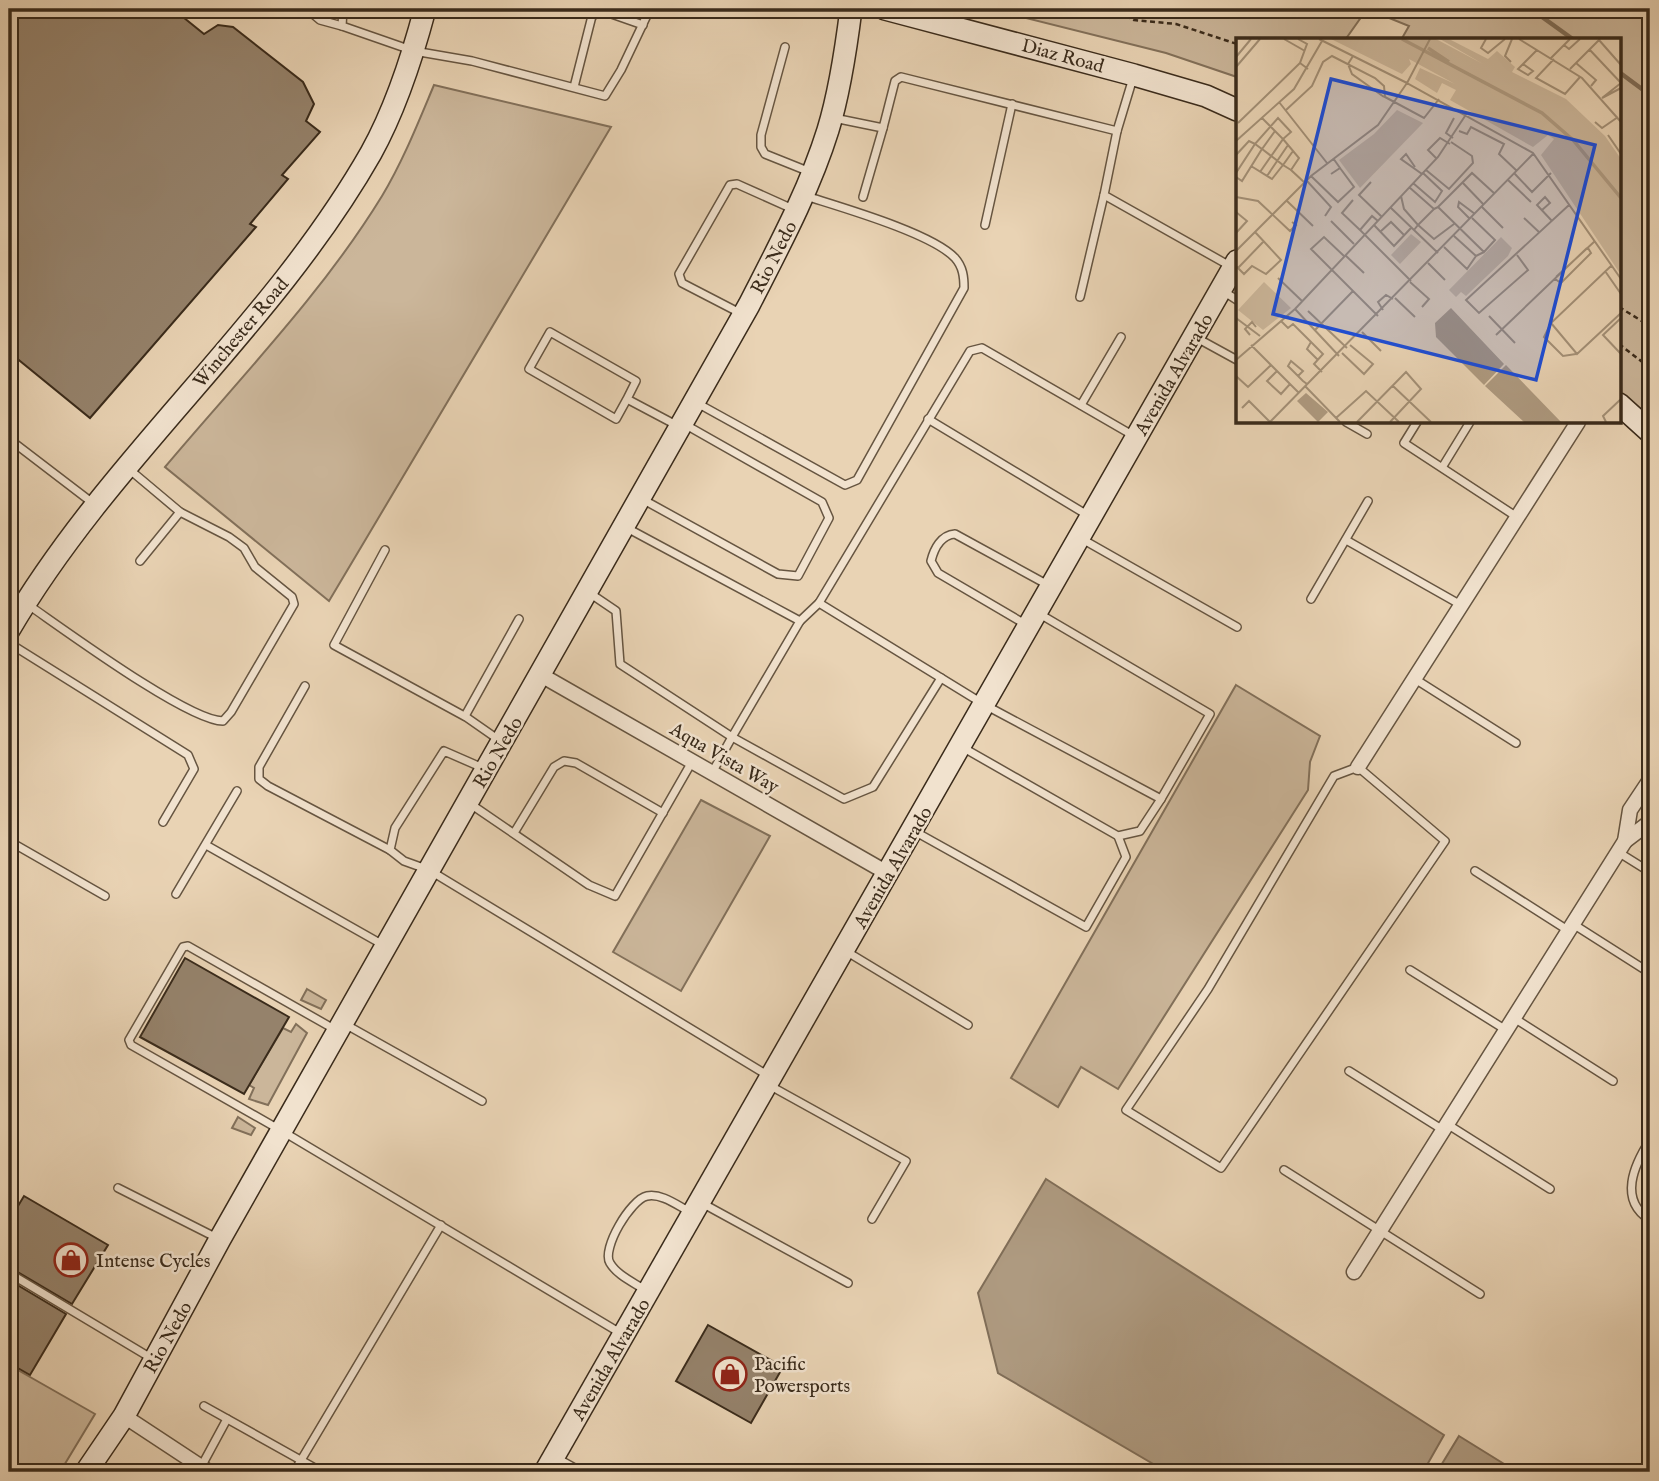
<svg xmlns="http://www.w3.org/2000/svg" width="1659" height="1481" viewBox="0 0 1659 1481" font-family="'IM FELL English',serif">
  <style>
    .green { fill: #cbb69a; stroke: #82705a; stroke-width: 2 }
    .water { fill: #ae9a80; stroke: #806e58; stroke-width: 2 }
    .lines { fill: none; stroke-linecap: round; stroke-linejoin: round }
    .stream { stroke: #806e58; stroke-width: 4.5 }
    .building { fill: #95826b; stroke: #3a2b1b; stroke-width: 2 }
    .lane-casing { stroke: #665541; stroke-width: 10 }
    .street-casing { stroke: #665541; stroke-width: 17 }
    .secondary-casing { stroke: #3a2b1b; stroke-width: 24 }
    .path { stroke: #3a2b1b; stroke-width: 2.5; stroke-dasharray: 5 3.5; stroke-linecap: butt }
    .lane { stroke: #f1e2ce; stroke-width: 7 }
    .street { stroke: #f1e2ce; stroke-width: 14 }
    .secondary { stroke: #f1e2ce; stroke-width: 21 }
    .labels { text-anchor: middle; stroke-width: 5; stroke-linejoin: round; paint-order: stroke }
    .street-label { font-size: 19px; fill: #3a2b1b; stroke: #f1e2ce }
    .poi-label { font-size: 19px; fill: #3a2b1b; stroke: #f1e2ce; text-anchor: start }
    .inset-river { fill: none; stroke: #ae9a80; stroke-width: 3.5 }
    .inset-road { fill: none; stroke: #a39077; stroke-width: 2 }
    .view { fill: #1d4ed8; fill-opacity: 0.15; stroke: #1d4ed8; stroke-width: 3.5 }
    .inset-edge { fill: none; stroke: #3a2b1b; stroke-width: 3.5 }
  </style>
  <rect width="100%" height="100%" fill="#e9d3b4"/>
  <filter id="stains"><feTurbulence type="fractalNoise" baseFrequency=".00286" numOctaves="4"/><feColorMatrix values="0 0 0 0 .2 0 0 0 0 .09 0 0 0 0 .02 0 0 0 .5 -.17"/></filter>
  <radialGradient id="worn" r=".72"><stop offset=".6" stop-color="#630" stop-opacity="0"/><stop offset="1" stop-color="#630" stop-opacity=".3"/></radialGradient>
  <g class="green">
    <path d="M 990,9 L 1650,9 L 1650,422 L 1619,394 L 1619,40 L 1401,40 L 1409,26 L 1367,9 L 1345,40 L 1237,40 L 1237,77 L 1166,53 Z"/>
    <path d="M 434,85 L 611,127 L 329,601 L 165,467 C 239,379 322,294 382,196 C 403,161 418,123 434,85 Z"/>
    <path d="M 1236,685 L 1320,736 L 1310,762 L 1308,790 L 1118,1089 L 1081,1067 L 1058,1107 L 1011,1078 Z"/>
    <path d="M 701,800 L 770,836 L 681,991 L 613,952 Z"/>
    <path d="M 307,989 L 326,1000 L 321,1009 L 301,1000 Z"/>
    <path d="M 296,1024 L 307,1033 L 268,1105 L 249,1099 L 254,1088 L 249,1085 L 283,1028 L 291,1032 Z"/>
    <path d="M 238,1117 L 255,1128 L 251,1135 L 232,1128 Z"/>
    <path d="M 9,1365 L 95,1414 L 60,1472 L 9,1472 Z"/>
  </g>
  <g class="water">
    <path d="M 1046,1179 L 1444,1435 L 1423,1472 L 1167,1472 L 998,1373 L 978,1293 Z"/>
    <path d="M 1459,1436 L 1517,1472 L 1437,1472 Z"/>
  </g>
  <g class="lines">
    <g class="stream">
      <path d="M 1531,9 L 1574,40"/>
      <path d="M 1619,72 L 1650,95"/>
    </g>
  </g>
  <g class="building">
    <path d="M 9,9 L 173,9 L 204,34 L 218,25 L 233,27 L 303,82 L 314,104 L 306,121 L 320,132 L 282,175 L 288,179 L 250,224 L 256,227 L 90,418 L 9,352 Z"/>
    <path d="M 185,958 L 289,1017 L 244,1094 L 140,1037 Z"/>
    <path d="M 24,1196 L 108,1245 L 72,1304 L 9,1267 L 9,1221 Z"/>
    <path d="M 9,1280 L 66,1314 L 30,1375 L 9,1363 Z"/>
    <path d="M 708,1325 L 783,1367 L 751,1423 L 676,1381 Z"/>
  </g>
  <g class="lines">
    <defs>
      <g id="lane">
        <path d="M 307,9 L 320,20 L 342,26"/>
        <path d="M 343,9 L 342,26 L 414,51 L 472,61 L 605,96 L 621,70 L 650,9"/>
        <path d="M 785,47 L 761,135 L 761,147 L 765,154 L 810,172"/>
        <path d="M 574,87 L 592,16 L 603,11 L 643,25"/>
        <path d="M 834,118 L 883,128 L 895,81 L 901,77 L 1117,131 L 1104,195 L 1230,266"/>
        <path d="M 1117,131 L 1133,78"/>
        <path d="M 863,197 L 883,128"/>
        <path d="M 985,225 L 1012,104"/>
        <path d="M 1223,291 L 1237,300"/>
        <path d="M 1080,297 L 1104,195"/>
        <path d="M 740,313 L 682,283 L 679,274 L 730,185 L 737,184 L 795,210"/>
        <path d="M 1195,337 L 1237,360"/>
        <path d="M 627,399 L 636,381 L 550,332 L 529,369 L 616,419 L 627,399 L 678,426"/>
        <path d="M 697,403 L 845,485 L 857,480 L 964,288 C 964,277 963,267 955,258 C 932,233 840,207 806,196"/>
        <path d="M 1081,405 L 1121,337"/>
        <path d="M 928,419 L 1089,516"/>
        <path d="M 1346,422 L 1367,434"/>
        <path d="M 1417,422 L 1404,443 L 1517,517"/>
        <path d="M 9,439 L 94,504"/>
        <path d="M 1443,466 L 1470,422"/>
        <path d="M 130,470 L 180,512 L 140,561"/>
        <path d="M 642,499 L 778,574 L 798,576 L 829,518 L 822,502 L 686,425"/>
        <path d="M 1082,539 L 1237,627"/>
        <path d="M 1346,540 L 1461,605"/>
        <path d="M 385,550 L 334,645 L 466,717 L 499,740"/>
        <path d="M 588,592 L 616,611 L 620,664 L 732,737 L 800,621 L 627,528"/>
        <path d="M 1311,599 L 1368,501"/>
        <path d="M 819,603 L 970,351 L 982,348 L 1134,436"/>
        <path d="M 27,604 C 62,628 188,721 223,721 L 231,712 L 294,604 L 292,597 L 255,567 L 244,548 L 229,537 L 180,512"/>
        <path d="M 800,621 L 819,603 L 985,705 L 1161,799 L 1210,714 L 1038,613"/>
        <path d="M 1025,624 L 938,573 L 931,561 C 934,549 941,535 955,534 L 1048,585"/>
        <path d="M 9,643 L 188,755 L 194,769 L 163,822"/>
        <path d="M 1415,679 L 1516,743"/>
        <path d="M 305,686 L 259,767 L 259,779 L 268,786 L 390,850"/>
        <path d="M 465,716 L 519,619"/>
        <path d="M 962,747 L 1118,836 L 1140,831 L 1161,799"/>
        <path d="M 1358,767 L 1445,841 L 1221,1168 L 1126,1110 L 1208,989 L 1334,776 Z"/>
        <path d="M 483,768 L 444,751 L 395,828 L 390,850 L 404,861 L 429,870 L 767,1075"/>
        <path d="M 713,771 L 732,737 L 844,799 L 873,787 L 941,678"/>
        <path d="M 469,803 L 589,885 L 615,896 L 693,760"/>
        <path d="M 914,831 L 1086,927 L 1126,857 L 1118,836"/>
        <path d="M 514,833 L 554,767 L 564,761 L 576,763 L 663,813"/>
        <path d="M 9,841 L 105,896"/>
        <path d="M 206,845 L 385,946"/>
        <path d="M 1618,852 L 1650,872"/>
        <path d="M 1475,871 L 1569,931"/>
        <path d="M 176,894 L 237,791"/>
        <path d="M 1573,924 L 1650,973"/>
        <path d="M 844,950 L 968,1025"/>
        <path d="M 1410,970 L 1506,1030"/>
        <path d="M 1514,1018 L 1613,1081"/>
        <path d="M 343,1023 L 482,1101"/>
        <path d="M 334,1029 L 188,946 L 183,947 L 129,1040 L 131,1045 L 282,1131 L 622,1334"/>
        <path d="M 1349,1071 L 1443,1130"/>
        <path d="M 767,1084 L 906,1161 L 872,1219"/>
        <path d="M 1447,1124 L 1550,1189"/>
        <path d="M 1650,1140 C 1634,1165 1618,1200 1650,1220"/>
        <path d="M 1284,1170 L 1480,1294"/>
        <path d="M 118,1188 L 219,1239"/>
        <path d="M 700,1202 L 848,1283"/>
        <path d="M 9,1273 L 151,1358"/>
        <path d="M 645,1290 C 633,1282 617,1275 610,1263 C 601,1249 631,1199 647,1196 C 662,1193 678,1206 692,1213"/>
        <path d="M 204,1406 L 322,1472"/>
        <path d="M 555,1457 L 582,1472"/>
        <path d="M 201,1467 L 227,1419"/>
        <path d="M 294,1472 L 441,1225"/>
      </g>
      <g id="street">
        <path d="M 541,675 L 889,874"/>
        <path d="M 1358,767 L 1578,422"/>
        <path d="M 1625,841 L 1650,822"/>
        <path d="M 1354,1272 L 1625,841 L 1630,810 L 1650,780"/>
        <path d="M 124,1416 L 209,1472"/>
      </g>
      <g id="secondary">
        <path d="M 885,9 L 1134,75 L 1206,96 L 1237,110"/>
        <path d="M 1619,404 L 1650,432"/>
        <path d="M 9,630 C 110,457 272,327 371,153 C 396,108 412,58 425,9"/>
        <path d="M 86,1472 L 124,1416 L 220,1239 L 749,305 C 778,248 809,191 828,130 C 840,91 846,49 851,9"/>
        <path d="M 545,1472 L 1237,261"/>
      </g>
    </defs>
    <use href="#lane" class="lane-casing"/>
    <use href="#street" class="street-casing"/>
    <use href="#secondary" class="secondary-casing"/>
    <g class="path">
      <path d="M 1110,9 L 1134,20 L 1176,24 L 1237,44"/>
      <path d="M 1619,307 L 1650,326"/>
      <path d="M 1619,344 L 1650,368"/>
    </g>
    <use href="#lane" class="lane"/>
    <use href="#street" class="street"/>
    <use href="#secondary" class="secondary"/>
  </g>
  <defs>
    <symbol id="shop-ring" viewBox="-11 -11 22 22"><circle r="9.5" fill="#f1e2ce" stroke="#8f2418" stroke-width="1.5"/><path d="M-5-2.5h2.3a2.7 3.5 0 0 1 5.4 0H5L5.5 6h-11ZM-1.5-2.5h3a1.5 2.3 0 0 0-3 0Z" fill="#8f2418"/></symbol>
  </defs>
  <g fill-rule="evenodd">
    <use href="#shop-ring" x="52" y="1241" width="38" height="38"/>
    <use href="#shop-ring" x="711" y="1355" width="38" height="38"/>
  </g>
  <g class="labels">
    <g class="street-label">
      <text transform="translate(1063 55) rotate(15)" y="7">Diaz Road</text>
      <text transform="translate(773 257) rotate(-63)" y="7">Rio Nedo</text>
      <text transform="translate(240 332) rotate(-50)" y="7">Winchester Road</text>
      <text transform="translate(1173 374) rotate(-60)" y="7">Avenida Alvarado</text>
      <text transform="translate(497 752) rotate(-60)" y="7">Rio Nedo</text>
      <text transform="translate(725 757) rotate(30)" y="7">Aqua Vista Way</text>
      <text transform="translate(892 867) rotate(-60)" y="7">Avenida Alvarado</text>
      <text transform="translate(167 1337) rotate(-61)" y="7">Rio Nedo</text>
      <text transform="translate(610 1359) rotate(-60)" y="7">Avenida Alvarado</text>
    </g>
    <g class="poi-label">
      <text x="96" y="1267">Intense Cycles</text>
      <text x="754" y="1370">Pacific<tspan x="754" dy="22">Powersports</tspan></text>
    </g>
  </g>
  <g transform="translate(1236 38)">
    <rect width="385" height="385" fill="#e9d3b4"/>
    <path d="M 95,1 L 200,1 L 247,26 L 204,1 L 213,1 L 252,21 L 261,13 L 279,29 L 276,34 L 330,61 L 369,98 L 385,121 L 385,237 L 305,117 L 318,101 L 312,97 L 297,109 L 214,62 L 220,52 L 206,45 L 201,55 L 179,41 L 184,30 L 219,46 L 173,21 L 175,26 L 166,36 ZM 161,72 L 187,85 L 124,150 L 103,122 L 138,96 ZM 175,196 L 185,204 L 164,226 L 155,217 ZM 265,199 L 276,210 L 272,218 L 230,258 L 225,254 L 220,259 L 213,252 ZM 28,244 L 55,270 L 27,292 L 2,272 Z" fill="#cbb69a"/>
    <path d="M 215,270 L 268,326 L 248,347 L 200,299 L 199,285 ZM 270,327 L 325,384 L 288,384 L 249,348 ZM 70,355 L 92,374 L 82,384 L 61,363 Z" fill="#ae9a80"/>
    <path class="inset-river" d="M 166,1 L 306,75 L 337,102 L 385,160M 192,10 L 213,24"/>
    <path class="inset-road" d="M 48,1 L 69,13M 62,1 L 71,6 L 64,25 L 72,31M 194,1 L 171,45 L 297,115 L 385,241M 250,1 L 245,10 L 252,15 L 269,1M 283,1 L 346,40 L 385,84M 363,2 L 385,27M 328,7 L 333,11 L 344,1M 353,11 L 385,45M 117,18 L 112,26 L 116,36 L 148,59M 0,19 L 15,1M 315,20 L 334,1M 318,21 L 300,40 L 329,56 L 344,39M 275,24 L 269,18 L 276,1M 340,25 L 360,42 L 355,48M 287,26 L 297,33 L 292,37 L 282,31 L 301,12M 0,29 L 24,1M 334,31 L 364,1M 366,60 L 385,45M 366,60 L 385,50M 43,64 L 91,125M 50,72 L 76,48 L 87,24 L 96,18 L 139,40 L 148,48 L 149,59 L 188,80 L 203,61M 359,84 L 366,90 L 382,79M 2,85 L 64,25M 223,93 L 231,96 L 235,89 L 268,106 L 263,116 L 281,133M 372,97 L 385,116M 217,100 L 210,95 L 218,80M 0,103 L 58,51 L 86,3M 0,117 L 13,103 L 19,106 L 42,80 L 55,94 L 47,101 L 63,120 L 55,132 L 69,145M 201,121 L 192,112 L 204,100 L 214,106M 15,128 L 36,141 L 47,127 L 55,132M 179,129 L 170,116 L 165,121 L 186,136M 190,132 L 213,151 L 237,125 L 236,118 L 215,104M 24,134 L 47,101 L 26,80M 0,135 L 19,106 L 26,111 L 39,93M 278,135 L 296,154 L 315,135M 95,136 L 104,130 L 97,120M 31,138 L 52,107M 75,138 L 102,164 L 118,149 L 104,130M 0,139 L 6,143 L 26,111 L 47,127 L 57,113M 272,142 L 295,164M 71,143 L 95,169 L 89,178M 135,144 L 123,157 L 146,179M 226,144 L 248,167M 177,145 L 199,164 L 206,153 L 187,135M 165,158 L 168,171 L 182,187 L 198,171 L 173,149M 0,159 L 22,163 L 54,193 L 60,187 L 56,184M 117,162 L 106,175 L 124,192M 51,163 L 77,188M 202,169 L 236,135 L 259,156M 246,169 L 267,190M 155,170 L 202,215M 198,171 L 202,169 L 248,214 L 259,202 L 236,180M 306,172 L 314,165 L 309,159 L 301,167 L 316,183M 0,174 L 11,183 L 0,195M 288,180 L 304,195M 234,181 L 222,169 L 223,164 L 239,176M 95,183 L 118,206M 142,183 L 136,178 L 124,192 L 175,243M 138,187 L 158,208 L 175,190M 178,192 L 182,187 L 198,201 L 218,186M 144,194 L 155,184 L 168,197M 218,198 L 240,218 L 248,214M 208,209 L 231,231 L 240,218M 0,213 L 75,138 L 142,87 L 171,45 L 83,1M 109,217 L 128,235M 281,217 L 292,232 L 243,275 L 230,262 L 333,167M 108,218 L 88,199 L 75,211 L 142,278M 192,225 L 209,242M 0,228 L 8,236 L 16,228 L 30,236 L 45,222 L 19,194M 375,228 L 315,285 L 341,316 L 385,275M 2,230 L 28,203M 369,233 L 385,256M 320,239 L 359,203M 42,240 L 66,263M 319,241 L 325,245 L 355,215 L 352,210M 174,244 L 193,261 L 186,269M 159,260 L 179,279M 59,271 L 103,318M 147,272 L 142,264 L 150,257 L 157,261M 72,273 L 111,310M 253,278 L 279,305M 0,280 L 24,298M 385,280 L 367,297 L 385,316M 45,283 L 52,290 L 57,286 L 75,304 L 71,311 L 82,322M 315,285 L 308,299 L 327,318 L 340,316M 79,292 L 117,253M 126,294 L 145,313M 14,297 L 9,291 L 16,284 L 20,289M 260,297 L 351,210M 75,304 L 87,316 L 78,326 L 86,334M 15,307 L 63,355M 106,315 L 128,336 L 137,326 L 114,307M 0,322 L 59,271 L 202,119 L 231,75M 41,333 L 31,343 L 45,356 L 54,346M 0,338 L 12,349 L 35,327M 62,338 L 67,333 L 55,323 L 52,328 L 67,343 L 71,346M 69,348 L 104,384M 157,348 L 195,384M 6,370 L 13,363 L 34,384M 100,380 L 130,353 L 163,384M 34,384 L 297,116M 121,384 L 170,334 L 185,351 L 154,384M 370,384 L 367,378 L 385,361"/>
    <path class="view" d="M 95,41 L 359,107 L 300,342 L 37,276 Z"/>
    <rect width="385" height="385" class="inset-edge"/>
  </g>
  <rect width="1659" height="1481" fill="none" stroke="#e9d3b4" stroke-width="35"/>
  <rect x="10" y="10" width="1638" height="1460" fill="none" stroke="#3a2b1b" stroke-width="3.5"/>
  <rect x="18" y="18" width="1624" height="1446" fill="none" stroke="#3a2b1b" stroke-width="2"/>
  <rect width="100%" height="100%" filter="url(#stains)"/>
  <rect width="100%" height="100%" fill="url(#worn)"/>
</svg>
